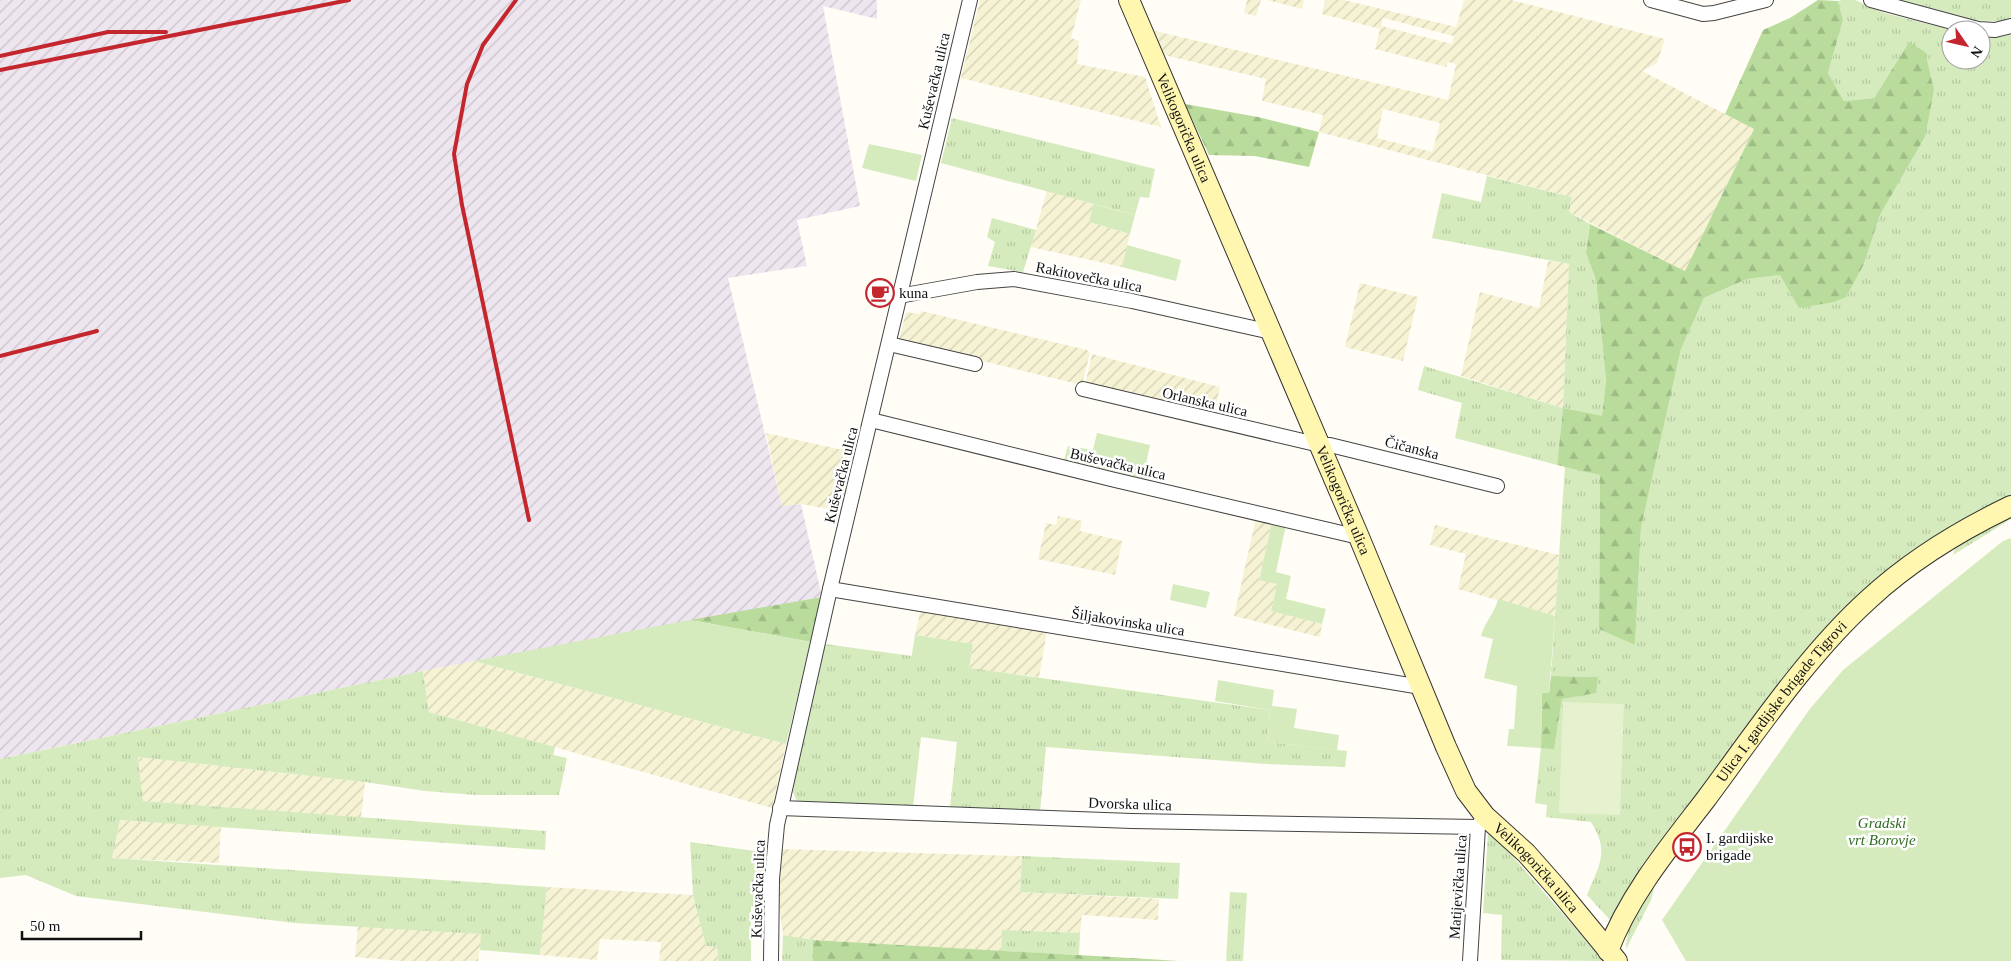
<svg xmlns="http://www.w3.org/2000/svg" width="2011" height="961" viewBox="0 0 2011 961" font-family="'Times New Roman',serif">
  <style>
    .industrial { fill: url(#industrial-furrows) }
    .farmland { fill: url(#farmland-furrows); fill-rule: evenodd }
    .grass { fill: url(#grass-tufts) }
    .forest { fill: url(#forest-firs) }
    .garden { fill: #d5ebbd }
    .pitch { fill: #e6f2cf }
    .lines { fill: none; stroke-linecap: round; stroke-linejoin: round }
    .street-casing { stroke: #444; stroke-width: 16 }
    .secondary-casing { stroke: #333; stroke-width: 22 }
    .street { stroke: #fff; stroke-width: 14 }
    .secondary { stroke: #fff6b0; stroke-width: 20 }
    .rail { stroke: #c4262e; stroke-width: 4 }
    .labels { text-anchor: middle; stroke-width: 5; stroke-linejoin: round; paint-order: stroke }
    .street-label { font-size: 15px; fill: #111; stroke: #fff }
    .poi-label { font-size: 15px; fill: #111; stroke: #fff; text-anchor: start }
    .park-label { font-size: 15px; font-style: italic; fill: #2f6b1f; stroke: #fff }
  </style>
  <defs>
    <pattern id="industrial-furrows" width="10" height="10" patternUnits="userSpaceOnUse" patternTransform="scale(1.25)"><rect width="10" height="10" fill="#eee6ef"/><path d="M-1 1l2-2M0 10L10 0M9 11l2-2" fill="none" stroke="#cbc4cc"/></pattern>
    <pattern id="farmland-furrows" width="10" height="10" patternUnits="userSpaceOnUse" patternTransform="scale(1.25)"><rect width="10" height="10" fill="#f6f3d4"/><path d="M-1 1l2-2M0 10L10 0M9 11l2-2" fill="none" stroke="#d2cfb5"/></pattern>
    <pattern id="grass-tufts" width="24" height="20" patternUnits="userSpaceOnUse" patternTransform="scale(1.25)"><rect width="24" height="20" fill="#d5ebbd"/><path d="M3 7l-1-3M5 7V3M7 7l1-3M15 17l-1-3M17 17v-4M19 17l1-3" fill="none" stroke="#b6c8a1"/></pattern>
    <pattern id="forest-firs" width="22" height="20" patternUnits="userSpaceOnUse" patternTransform="scale(1.25)"><rect width="22" height="20" fill="#b9dc9c"/><path d="M5 1l3.5 6h-7zM16 11l3.5 6h-7z" fill="#9ebc85"/></pattern>
  </defs>
  <rect width="100%" height="100%" fill="#fffdf5"/>
  <path class="industrial" d="M 0,0 L 877,0 L 877,19 L 823,6 L 860,206 L 797,220 L 807,266 L 728,278 L 782,506 L 801,504 L 822,597 L 423,671 L 0,759 Z"/>
  <g class="farmland">
    <path d="M 980,0 L 1081,0 L 1071,38 L 1079,41 L 1077,64 L 1145,77 L 1161,127 L 961,78 Z"/>
    <path d="M 1247,0 L 1261,0 L 1256,16 L 1244,13 Z"/>
    <path d="M 1267,0 L 1304,0 L 1302,9 Z"/>
    <path d="M 1325,0 L 1344,0 L 1456,27 L 1464,0 L 1511,0 L 1665,39 L 1657,63 L 1642,71 L 1754,129 L 1685,271 L 1569,212 L 1572,197 L 1319,132 L 1323,115 L 1262,101 L 1266,79 L 1164,55 L 1155,31 L 1448,100 L 1456,64 L 1448,62 L 1446,67 L 1375,49 L 1380,29 L 1322,14 ZM 1383,18 L 1454,36 L 1452,44 L 1381,26 ZM 1383,109 L 1440,123 L 1432,152 L 1377,138 Z"/>
    <path d="M 1047,190 L 1093,204 L 1089,222 L 1130,234 L 1122,267 L 1031,247 Z"/>
    <path d="M 1548,261 L 1569,264 L 1563,408 L 1461,376 L 1480,292 L 1539,308 Z"/>
    <path d="M 1360,283 L 1418,297 L 1403,361 L 1345,347 Z"/>
    <path d="M 921,311 L 1087,350 L 1090,353 L 1082,385 L 899,341 L 906,312 L 920,314 Z"/>
    <path d="M 1092,354 L 1220,387 L 1214,415 L 1085,385 Z"/>
    <path d="M 766,433 L 852,452 L 841,511 L 801,504 L 782,506 Z"/>
    <path d="M 1058,516 L 1082,521 L 1080,531 L 1122,541 L 1115,575 L 1038,559 L 1046,523 L 1056,525 Z"/>
    <path d="M 1256,518 L 1272,522 L 1259,579 L 1277,584 L 1271,611 L 1322,624 L 1320,637 L 1234,616 Z"/>
    <path d="M 1435,525 L 1559,555 L 1555,616 L 1458,589 L 1466,554 L 1430,545 Z"/>
    <path d="M 921,608 L 1047,631 L 1039,677 L 969,669 L 973,644 L 915,635 Z"/>
    <path d="M 474,661 L 786,744 L 772,808 L 429,712 L 423,671 Z"/>
    <path d="M 138,757 L 365,782 L 361,818 L 143,801 Z"/>
    <path d="M 120,820 L 221,826 L 219,863 L 112,858 Z"/>
    <path d="M 780,849 L 1022,856 L 1020,892 L 1159,899 L 1158,920 L 1082,915 L 1080,933 L 1002,930 L 1001,951 L 813,940 L 783,935 L 777,887 Z"/>
    <path d="M 547,887 L 693,895 L 706,945 L 717,947 L 718,961 L 659,961 L 661,942 L 600,939 L 597,960 L 540,955 Z"/>
    <path d="M 358,925 L 482,934 L 478,961 L 401,961 L 355,957 Z"/>
  </g>
  <g class="grass">
    <path d="M 1841,0 L 1855,0 L 1885,13 L 1951,30 L 1951,60 L 1981,60 L 1981,36 L 1999,37 L 2011,33 L 2011,498 L 1875,587 L 1612,922 L 1587,895 C 1599,865 1610,852 1591,822 L 1546,817 L 1547,805 L 1535,803 L 1541,748 L 1554,748 L 1562,699 L 1578,695 L 1597,677 L 1551,676 L 1565,466 L 1600,475 L 1599,628 L 1635,645 L 1641,528 L 1681,349 L 1704,298 L 1747,279 L 1864,264 L 1880,215 L 1925,137 L 1909,42 L 1874,98 L 1844,101 L 1828,73 L 1843,20 L 1838,1 Z"/>
    <path d="M 1890,0 L 2011,0 L 2011,19 C 1975,27 1925,9 1890,0 Z"/>
    <path d="M 952,118 L 1155,169 L 1149,198 L 1140,197 L 1135,215 L 941,163 Z"/>
    <path d="M 1487,176 L 1572,197 L 1569,212 L 1590,224 L 1586,253 L 1596,280 L 1606,380 L 1602,417 L 1563,408 L 1557,465 L 1455,438 L 1462,403 L 1418,390 L 1424,366 L 1563,408 L 1569,264 L 1432,238 L 1442,193 L 1481,202 Z"/>
    <path d="M 992,218 L 1036,230 L 1023,272 L 988,266 L 995,242 L 987,237 Z"/>
    <path d="M 2011,513 L 2011,519 L 1953,555 L 1956,545 Z"/>
    <path d="M 825,644 L 912,656 L 912,660 L 1270,710 L 1268,742 L 1347,751 L 1345,767 L 1266,764 L 1046,747 L 1040,812 L 950,808 L 957,742 L 921,737 L 913,807 L 797,802 L 791,787 Z"/>
    <path d="M 423,671 L 429,712 L 555,747 L 553,755 L 567,758 L 559,795 L 476,795 L 425,791 L 365,782 L 138,757 L 143,801 L 546,831 L 545,850 L 120,820 L 112,858 L 547,887 L 540,955 L 480,950 L 481,934 L 294,923 L 76,896 L 26,875 L 0,878 L 0,759 Z"/>
    <path d="M 1488,833 L 1492,833 L 1604,961 L 1501,960 L 1502,915 L 1483,913 Z"/>
    <path d="M 690,842 L 762,852 L 763,906 L 751,906 L 751,961 L 718,961 L 717,947 L 706,946 L 693,895 Z"/>
    <path d="M 1022,856 L 1180,863 L 1178,899 L 1020,892 Z"/>
    <path d="M 1656,880 L 1651,900 L 1626,949 C 1626,924 1644,901 1656,880 Z"/>
    <path d="M 1230,892 L 1247,893 L 1243,961 L 1226,961 Z"/>
    <path d="M 1002,930 L 1080,933 L 1079,955 L 1001,951 Z"/>
    <path d="M 783,935 L 813,940 L 813,961 L 782,961 Z"/>
  </g>
  <g class="forest">
    <path d="M 1818,0 L 1838,1 L 1843,20 L 1828,73 L 1844,101 L 1874,98 L 1909,42 L 1925,52 L 1934,90 L 1925,137 L 1880,215 L 1864,264 L 1846,297 L 1834,302 L 1799,308 L 1780,275 L 1747,279 L 1704,298 L 1681,349 L 1641,528 L 1635,645 L 1599,629 L 1600,475 L 1557,465 L 1563,408 L 1602,416 L 1606,380 L 1596,280 L 1586,253 L 1590,224 L 1685,271 L 1754,129 L 1725,114 L 1763,30 L 1790,18 Z"/>
    <path d="M 1185,104 L 1258,117 L 1319,132 L 1309,167 L 1255,156 L 1209,155 Z"/>
    <path d="M 822,597 L 811,642 L 690,620 Z"/>
    <path d="M 1551,676 L 1598,677 L 1596,693 L 1562,699 L 1554,749 L 1541,748 L 1542,693 L 1549,693 Z"/>
    <path d="M 813,940 L 1148,959 L 1179,961 L 813,961 Z"/>
  </g>
  <g class="garden">
    <path d="M 869,144 L 922,155 L 916,181 L 862,168 Z"/>
    <path d="M 1093,204 L 1135,215 L 1130,234 L 1089,222 Z"/>
    <path d="M 1127,245 L 1181,260 L 1176,281 L 1122,267 Z"/>
    <path d="M 1097,433 L 1150,445 L 1143,478 L 1064,460 L 1068,446 L 1093,450 Z"/>
    <path d="M 1272,522 L 1286,525 L 1276,572 L 1291,576 L 1286,599 L 1326,609 L 1322,624 L 1271,611 L 1277,584 L 1259,580 Z"/>
    <path d="M 2011,538 L 2011,961 L 1686,961 L 1662,920 L 1809,710 L 1843,670 L 2003,541 Z"/>
    <path d="M 1173,584 L 1210,592 L 1206,608 L 1170,600 Z"/>
    <path d="M 1498,599 L 1555,616 L 1549,693 L 1542,693 L 1541,748 L 1507,746 L 1509,729 L 1514,729 L 1517,686 L 1484,678 L 1493,639 L 1481,636 C 1485,621 1495,613 1498,599 Z"/>
    <path d="M 690,620 L 811,642 L 786,744 L 474,661 Z"/>
    <path d="M 915,635 L 973,644 L 969,669 L 911,660 Z"/>
    <path d="M 1218,680 L 1274,690 L 1272,706 L 1297,709 L 1294,728 L 1339,735 L 1337,750 L 1268,742 L 1270,710 L 1215,701 Z"/>
  </g>
  <path class="pitch" d="M 1563,702 L 1624,704 L 1620,815 L 1559,813 Z"/>
  <g class="lines">
    <defs>
      <g id="street">
        <path d="M 1651,0 L 1703,14 L 1714,13 L 1766,0"/>
        <path d="M 1871,0 L 1978,29 L 1995,30 L 2011,26"/>
        <path d="M 899,296 L 977,282 L 1014,279 L 1132,301 L 1271,332"/>
        <path d="M 889,344 L 975,364"/>
        <path d="M 1083,389 L 1320,445 L 1330,445 L 1497,486"/>
        <path d="M 871,420 L 1115,480 L 1359,537"/>
        <path d="M 830,589 L 1421,687"/>
        <path d="M 780,808 L 1132,821 L 1478,827"/>
        <path d="M 771,961 L 772,879 L 777,825 L 830,589 L 970,0"/>
        <path d="M 1470,961 L 1478,827 L 1483,818"/>
      </g>
      <g id="secondary">
        <path id="s1" d="M 1129,0 L 1359,537 L 1446,747 L 1466,791 L 1485,816 L 1526,853 L 1557,888 L 1617,961"/>
        <path id="s2" d="M 1608,951 C 1629,895 1670,846 1706,799 C 1755,733 1808,654 1869,599 C 1910,561 1961,530 2011,506"/>
      </g>
    </defs>
    <use href="#street" class="street-casing"/>
    <use href="#secondary" class="secondary-casing"/>
    <use href="#street" class="street"/>
    <use href="#secondary" class="secondary"/>
    <g class="rail">
      <path d="M 516,0 L 483,45 L 467,84 L 454,154 L 462,205 L 529,520"/>
      <path d="M 0,56 L 108,32 L 166,32"/>
      <path d="M 0,70 L 349,0"/>
      <path d="M 0,356 L 97,331"/>
    </g>
  </g>
  <defs>
    <symbol id="cafe-ring" viewBox="-11 -11 22 22"><circle r="9.5" fill="#fff" stroke="#c4262e" stroke-width="1.5"/><path d="M-5.5-4.5H6V0H3Q3 3.5 0 3.5H-2.5Q-5.5 3.5-5.5 0ZM3-3.2v2h1.7v-2ZM-6 4.5H4V6H-6Z" fill="#c4262e"/></symbol>
    <symbol id="bus-ring" viewBox="-11 -11 22 22"><circle r="9.5" fill="#fff" stroke="#c4262e" stroke-width="1.5"/><path d="M-5-6H5V4H4V6H2V4H-2V6H-4V4H-5ZM-3.5-4V0h7V-4ZM-3.5 1.2v1.5H-2V1.2ZM2 1.2v1.5H3.5V1.2Z" fill="#c4262e"/></symbol>
  </defs>
  <g fill-rule="evenodd">
    <use href="#cafe-ring" x="864" y="277" width="32" height="32"/>
    <use href="#bus-ring" x="1671" y="831" width="32" height="32"/>
  </g>
  <g class="labels">
    <g class="street-label">
      <text transform="translate(934 81) rotate(-77)" y="5">Kuševačka ulica</text>
      <text dy="5" stroke="none"><textPath href="#s1" startOffset="139">Velikogorička ulica</textPath></text>
      <text transform="translate(1089 277) rotate(11)" y="5">Rakitovečka ulica</text>
      <text transform="translate(1205 402) rotate(13)" y="5">Orlanska ulica</text>
      <text transform="translate(1412 448) rotate(14)" y="5">Čičanska</text>
      <text transform="translate(1118 464) rotate(13)" y="5">Buševačka ulica</text>
      <text transform="translate(841 475) rotate(-76)" y="5">Kuševačka ulica</text>
      <text dy="5" stroke="none"><textPath href="#s1" startOffset="544">Velikogorička ulica</textPath></text>
      <text transform="translate(1128 622) rotate(9)" y="5">Šiljakovinska ulica</text>
      <text dy="5" stroke="none"><textPath href="#s2" startOffset="305">Ulica I. gardijske brigade Tigrovi</textPath></text>
      <text transform="translate(1130 804) rotate(2)" y="5">Dvorska ulica</text>
      <text dy="5" stroke="none"><textPath href="#s1" startOffset="964">Velikogorička ulica</textPath></text>
      <text transform="translate(1458 887) rotate(-86)" y="5">Matijevička ulica</text>
      <text transform="translate(758 889) rotate(-88)" y="5">Kuševačka ulica</text>
    </g>
    <g class="poi-label">
      <text x="899" y="298">kuna</text>
      <text x="1706" y="843">I. gardijske<tspan x="1706" dy="17">brigade</tspan></text>
    </g>
    <g class="park-label">
      <text x="1882" y="828">Gradski<tspan x="1882" dy="17">vrt Borovje</tspan></text>
    </g>
  </g>
  <g transform="translate(1966 45) rotate(124)"><circle r="24" fill="#ffffff" stroke="#a0a0a0"/>
  <path d="M0-4L9 19L0 12L-9 19Z" fill="#c4262e"/>
  <text y="-8" font-size="14" font-weight="bold" text-anchor="middle" fill="#111111">N</text>
  </g>
  <path d="M22 931v8h119v-8" fill="none" stroke="#111111" stroke-width="2.5"/>
  <text x="30" y="931" font-size="15" fill="#111111" stroke="#ffffff" stroke-width="4" paint-order="stroke">50 m</text>
</svg>
